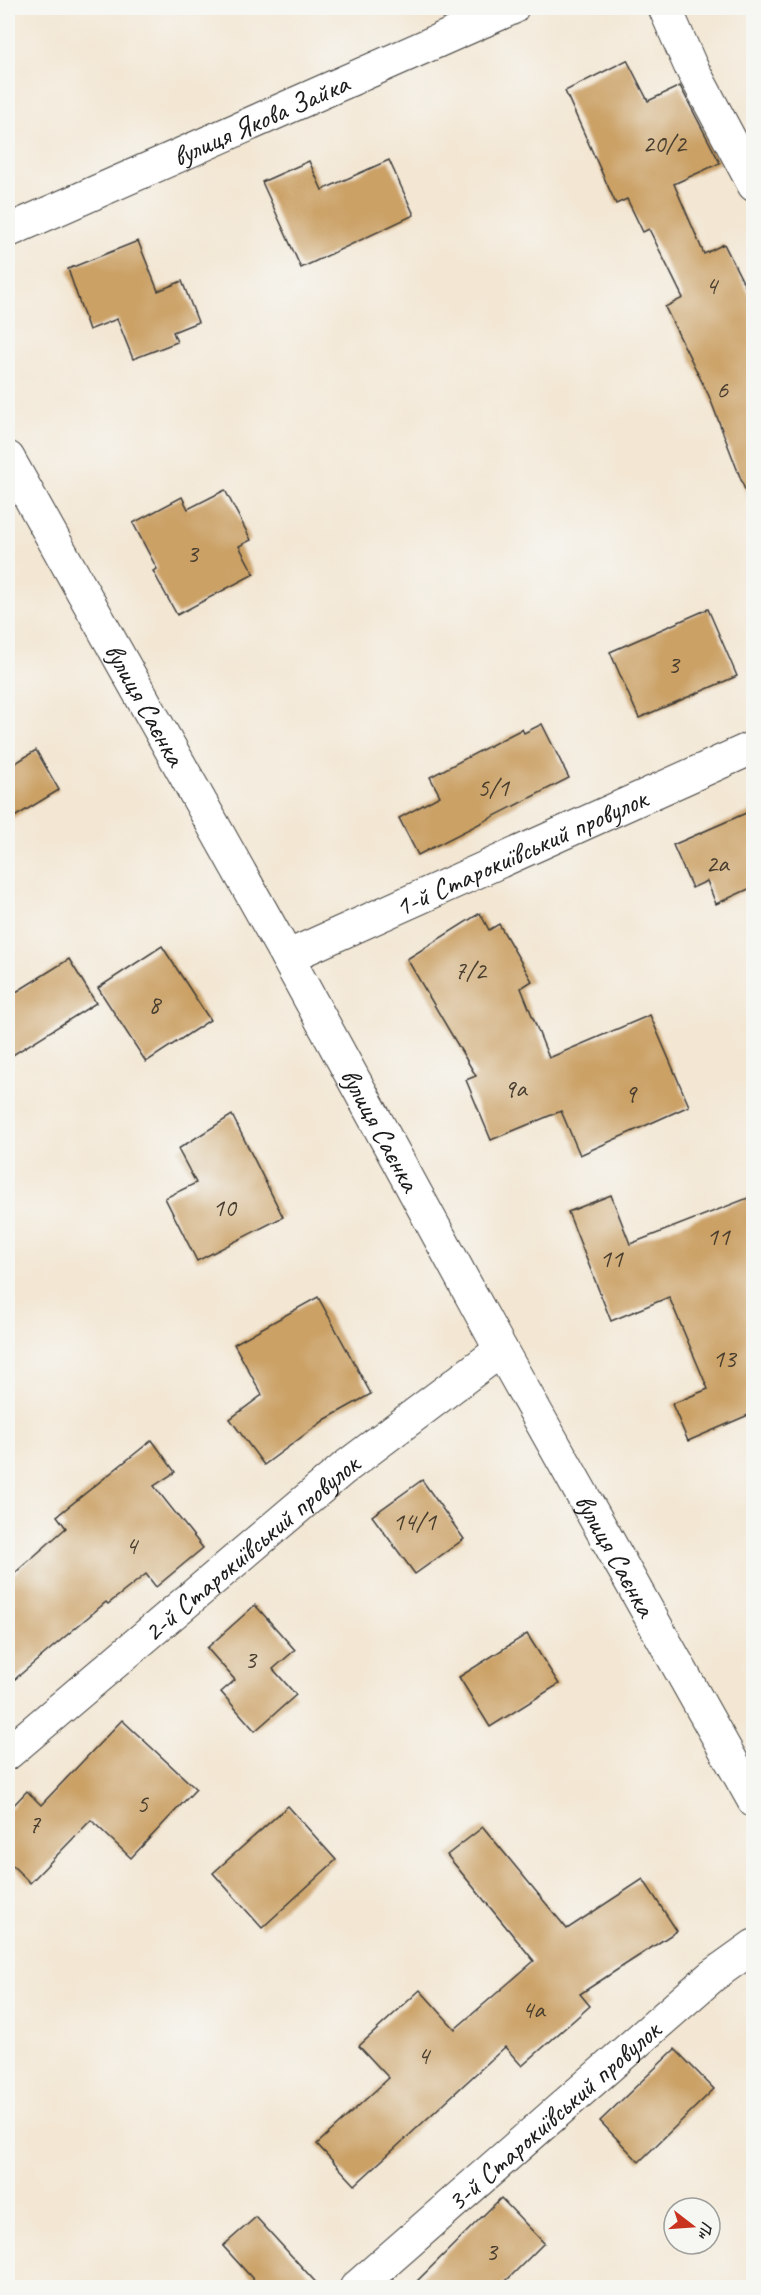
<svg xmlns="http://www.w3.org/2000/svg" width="761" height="2295" viewBox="0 0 761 2295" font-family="Caveat,sans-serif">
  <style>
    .building { fill: #cba166 }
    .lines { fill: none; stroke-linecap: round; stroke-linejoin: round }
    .minor-casing { stroke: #3c3a38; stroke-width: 35 }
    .tertiary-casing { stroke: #3c3a38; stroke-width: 35 }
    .minor { stroke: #fff; stroke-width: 33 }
    .tertiary { stroke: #fff; stroke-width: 33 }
    .labels { text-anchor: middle; stroke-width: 5; stroke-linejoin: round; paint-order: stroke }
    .number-label { font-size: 26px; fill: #483d2e }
    .street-label { font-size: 28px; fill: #1c1c1c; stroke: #f6f6f2 }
  </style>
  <rect width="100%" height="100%" fill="#f6f6f2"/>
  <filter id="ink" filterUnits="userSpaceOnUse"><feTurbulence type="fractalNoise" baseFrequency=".0167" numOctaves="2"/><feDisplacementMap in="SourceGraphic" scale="12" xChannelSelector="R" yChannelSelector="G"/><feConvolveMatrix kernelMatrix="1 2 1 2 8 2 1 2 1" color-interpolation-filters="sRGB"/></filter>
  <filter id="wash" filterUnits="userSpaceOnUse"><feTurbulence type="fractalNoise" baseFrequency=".008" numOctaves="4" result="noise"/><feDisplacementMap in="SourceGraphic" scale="24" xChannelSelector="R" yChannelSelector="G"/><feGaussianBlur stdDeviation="1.35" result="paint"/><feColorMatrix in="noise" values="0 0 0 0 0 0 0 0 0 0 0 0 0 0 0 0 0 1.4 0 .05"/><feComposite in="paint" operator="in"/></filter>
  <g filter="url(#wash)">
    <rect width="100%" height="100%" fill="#f3e7d4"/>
    <g id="blocks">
      <g class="building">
        <path d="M 627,60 L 648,101 L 680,86 L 720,163 L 674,184 L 704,254 L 724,244 L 753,302 L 753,502 L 750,503 L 709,396 L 665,307 L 683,298 L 649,229 L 643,232 L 627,199 L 616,204 L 565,91 Z"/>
        <path d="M 389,160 L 414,215 L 301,268 L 262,182 L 309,161 L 322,190 Z"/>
        <path d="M 138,241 L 158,291 L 182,281 L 198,322 L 173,332 L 177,342 L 133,359 L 117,319 L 89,330 L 68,269 Z"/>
        <path d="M 225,490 L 251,540 L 239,546 L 254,574 L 177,615 L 153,571 L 157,569 L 133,523 L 182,497 L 188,509 Z"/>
        <path d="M 708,609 L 737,676 L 639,718 L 610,652 Z"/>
        <path d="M 542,724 L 569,778 L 418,855 L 399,818 L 440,796 L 430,777 L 522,729 L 524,733 Z"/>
        <path d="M 36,750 L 59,790 L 8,821 L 8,768 Z"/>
        <path d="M 753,810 L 753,887 L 716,904 L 707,881 L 692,888 L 673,845 Z"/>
        <path d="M 480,913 L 489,930 L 499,924 L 532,981 L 521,988 L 549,1058 L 650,1015 L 689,1106 L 580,1155 L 561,1111 L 491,1140 L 466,1080 L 476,1076 L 407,959 Z"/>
        <path d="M 162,946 L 210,1020 L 146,1062 L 98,988 Z"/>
        <path d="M 69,959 L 96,1003 L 8,1058 L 8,997 Z"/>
        <path d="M 232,1115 L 283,1217 L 197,1261 L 165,1198 L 196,1183 L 178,1149 Z"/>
        <path d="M 611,1195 L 630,1244 L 753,1196 L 753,1413 L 688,1441 L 672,1404 L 708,1389 L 669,1297 L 611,1321 L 568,1212 Z"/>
        <path d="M 318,1297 L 371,1394 L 326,1419 L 264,1465 L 230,1419 L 262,1395 L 234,1344 Z"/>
        <path d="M 152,1440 L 175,1472 L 154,1486 L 203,1548 L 156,1587 L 146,1574 L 108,1604 L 106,1602 L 8,1685 L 8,1579 L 66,1528 L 57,1516 Z"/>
        <path d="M 422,1480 L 464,1539 L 415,1574 L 372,1516 Z"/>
        <path d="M 255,1605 L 295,1650 L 273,1669 L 296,1695 L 255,1731 L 221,1692 L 235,1680 L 207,1648 Z"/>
        <path d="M 527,1634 L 559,1684 L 490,1727 L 459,1677 Z"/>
        <path d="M 122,1720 L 196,1789 L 131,1858 L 91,1820 L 30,1883 L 8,1861 L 8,1811 L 27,1791 L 41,1805 Z"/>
        <path d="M 288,1806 L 336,1860 L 262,1928 L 213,1873 Z"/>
        <path d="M 483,1827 L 567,1929 L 643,1879 L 677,1931 L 580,1994 L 590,2006 L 522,2066 L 505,2047 L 355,2185 L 317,2144 L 389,2078 L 359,2046 L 420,1990 L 455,2029 L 534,1961 L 447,1855 Z"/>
        <path d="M 675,2049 L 714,2089 L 639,2162 L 600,2121 Z"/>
        <path d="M 501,2198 L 544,2243 L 499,2288 L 410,2288 Z"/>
        <path d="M 256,2217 L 321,2288 L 261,2288 L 223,2246 Z"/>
      </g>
    </g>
  </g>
  <g filter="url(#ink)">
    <use href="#blocks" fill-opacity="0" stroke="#3c3a38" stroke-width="1.5"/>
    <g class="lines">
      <defs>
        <g id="minor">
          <path d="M 665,8 L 690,65 L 754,185"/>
          <path id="s1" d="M 8,231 L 512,8"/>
          <path id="s2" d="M 287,957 L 754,747"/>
          <path id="s3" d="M 8,1753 L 343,1469 L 501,1350"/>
          <path id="s4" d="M 356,2288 L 712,1976 L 754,1946"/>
        </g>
        <g id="tertiary">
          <path id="s5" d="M 8,458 L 287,957 L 501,1350 L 754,1801"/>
        </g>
      </defs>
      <use href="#minor" class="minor-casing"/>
      <use href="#tertiary" class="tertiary-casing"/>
      <use href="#minor" class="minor"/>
      <use href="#tertiary" class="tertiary"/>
    </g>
  </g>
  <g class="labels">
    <g class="number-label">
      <text x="664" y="152">20/2</text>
      <text x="711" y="294">4</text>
      <text x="722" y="398">6</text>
      <text x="192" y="562">3</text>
      <text x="673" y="673">3</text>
      <text x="493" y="796">5/1</text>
      <text x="717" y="872">2а</text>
      <text x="470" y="979">7/2</text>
      <text x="154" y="1013">8</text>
      <text x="515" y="1097">9а</text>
      <text x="630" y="1102">9</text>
      <text x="224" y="1216">10</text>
      <text x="718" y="1245">11</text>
      <text x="611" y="1267">11</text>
      <text x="724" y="1367">13</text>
      <text x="414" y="1530">14/1</text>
      <text x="131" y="1554">4</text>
      <text x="250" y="1668">3</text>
      <text x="142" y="1812">5</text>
      <text x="34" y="1833">7</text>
      <text x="533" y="2018">4а</text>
      <text x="423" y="2064">4</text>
      <text x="491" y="2260">3</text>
    </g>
    <g class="street-label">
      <text dy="10" stroke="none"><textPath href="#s1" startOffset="276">вулиця Якова Зайка</textPath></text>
      <text dy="10" stroke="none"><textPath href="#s5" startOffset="282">вулиця Саєнка</textPath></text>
      <text dy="10" stroke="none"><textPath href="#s2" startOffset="256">1-й Старокиївський провулок</textPath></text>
      <text dy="10" stroke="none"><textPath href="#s5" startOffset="768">вулиця Саєнка</textPath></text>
      <text dy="10" stroke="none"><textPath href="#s3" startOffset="318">2-й Старокиївський провулок</textPath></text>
      <text dy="10" stroke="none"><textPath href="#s5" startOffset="1254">вулиця Саєнка</textPath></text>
      <text dy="10" stroke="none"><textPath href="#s4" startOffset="262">3-й Старокиївський провулок</textPath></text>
    </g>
  </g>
  <rect width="761" height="2295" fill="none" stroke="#f6f6f2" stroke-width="30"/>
  <g transform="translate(692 2226) rotate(107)"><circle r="28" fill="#f6f6f2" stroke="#9f9f9c" stroke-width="1.5"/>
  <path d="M0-4.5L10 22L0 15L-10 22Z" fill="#c8321e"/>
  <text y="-9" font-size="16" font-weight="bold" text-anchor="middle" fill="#1c1c1c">Пн</text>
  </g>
</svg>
